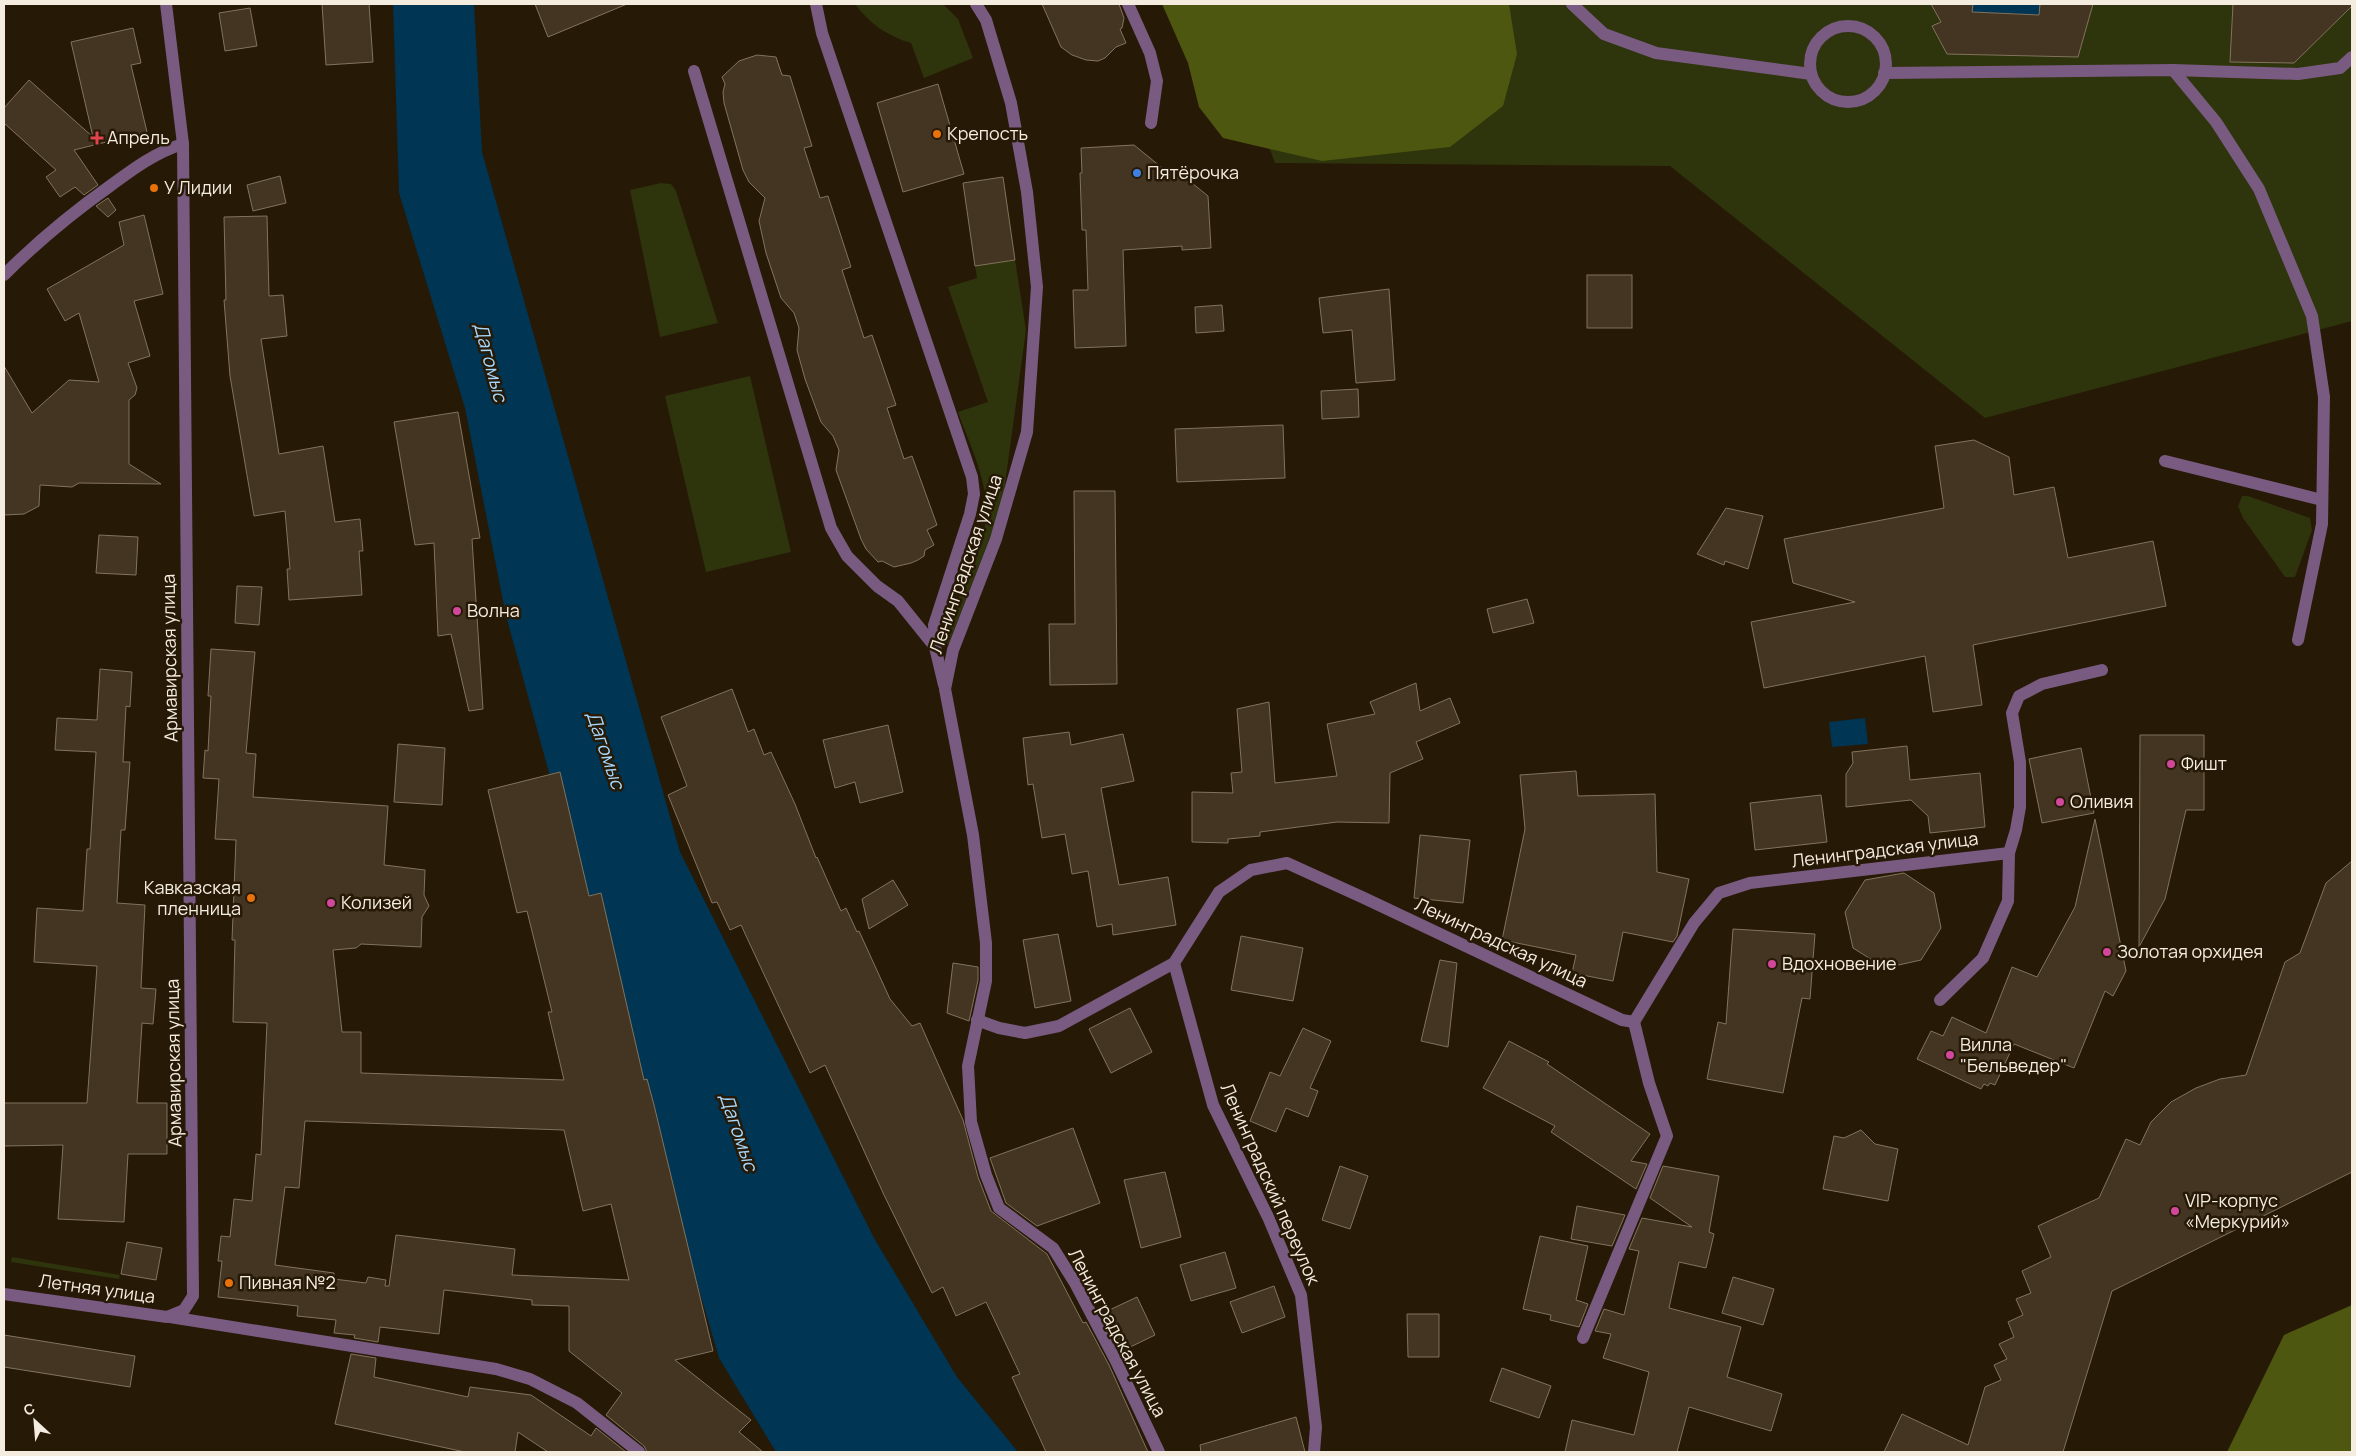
<svg xmlns="http://www.w3.org/2000/svg" width="2356" height="1456" viewBox="0 0 2356 1456" font-family="Manrope,sans-serif">
  <style>
    .green { fill: #2e340c }
    .forest { fill: #4e570f }
    .water { fill: #003553 }
    .building { fill: #433521; stroke: #82735d; fill-rule: evenodd }
    .lines { fill: none; stroke-linecap: round; stroke-linejoin: round }
    .minor { stroke: #795b81; stroke-width: 12 }
    .food-dot { fill: #e8710a; stroke: #261906; stroke-width: 2 }
    .health-dot { fill: #e0444e; stroke: #261906; stroke-width: 2 }
    .shop-dot { fill: #3f7fe0; stroke: #261906; stroke-width: 2 }
    .hotel-dot { fill: #d1479c; stroke: #261906; stroke-width: 2 }
    .labels { text-anchor: middle; stroke-width: 5; stroke-linejoin: round; paint-order: stroke }
    .poi-label { font-size: 18px; fill: #f5ece0; stroke: #261906; text-anchor: start }
    .street-label { font-size: 18px; fill: #f5ece0; stroke: #261906 }
    .water-label { font-size: 19px; font-style: italic; fill: #a6d8fd; stroke: #261906 }
  </style>
  <rect width="100%" height="100%" fill="#261906"/>
  <g class="green">
    <path d="M 855,4 L 943,4 L 958,19 L 973,58 L 924,78 L 911,43 C 887,36 870,24 855,4 Z"/>
    <path d="M 1215,4 L 2352,4 L 2352,321 L 1985,418 L 1670,166 L 1275,163 Z"/>
    <path d="M 661,183 L 671,184 L 676,191 L 718,323 L 660,337 L 630,190 Z"/>
    <path d="M 1015,260 L 1026,330 L 1002,506 L 949,643 L 946,644 L 945,635 L 985,526 C 992,488 971,449 958,412 L 988,402 L 948,287 L 977,278 L 975,266 Z"/>
    <path d="M 750,376 L 791,552 L 706,572 L 665,396 Z"/>
    <path d="M 2242,496 L 2248,496 L 2310,518 L 2312,530 L 2295,577 L 2285,577 L 2243,518 L 2238,506 Z"/>
    <path d="M 12,1257 L 120,1275 L 119,1279 L 11,1262 Z"/>
  </g>
  <g class="forest">
    <path d="M 1162,4 L 1509,4 L 1517,54 L 1503,106 L 1450,147 L 1322,161 L 1223,138 L 1199,107 L 1188,63 Z"/>
    <path d="M 2352,1305 L 2352,1452 L 2227,1452 L 2284,1335 Z"/>
  </g>
  <g class="water">
    <path d="M 393,4 L 474,4 L 482,152 L 680,852 L 874,1238 L 957,1377 L 1018,1452 L 776,1452 L 719,1358 L 568,842 L 506,616 L 465,408 L 399,193 Z"/>
    <path d="M 1973,4 L 2040,4 L 2039,15 L 1972,12 Z"/>
    <path d="M 1865,718 L 1868,744 L 1832,747 L 1829,722 Z"/>
  </g>
  <g class="building">
    <path d="M 322,4 L 369,4 L 373,62 L 326,65 Z"/>
    <path d="M 535,4 L 627,4 L 548,37 Z"/>
    <path d="M 1042,4 L 1119,4 L 1124,18 L 1122,28 L 1120,29 L 1126,43 L 1116,47 L 1105,58 L 1098,61 L 1086,60 L 1072,55 L 1061,47 Z"/>
    <path d="M 1931,4 L 1973,4 L 1972,12 L 2039,15 L 2040,4 L 2093,4 L 2078,57 L 1947,54 L 1932,26 L 1941,22 Z"/>
    <path d="M 2233,4 L 2352,4 L 2352,6 L 2294,63 L 2230,62 Z"/>
    <path d="M 250,8 L 257,46 L 225,51 L 219,13 Z"/>
    <path d="M 133,28 L 141,63 L 131,65 L 147,132 L 74,150 L 98,185 L 84,195 L 75,187 L 60,197 L 46,177 L 56,170 L 4,123 L 4,108 L 29,80 L 93,137 L 71,42 Z"/>
    <path d="M 757,55 L 776,57 L 782,75 L 790,76 L 812,146 L 804,148 L 820,198 L 828,196 L 851,267 L 842,270 L 864,338 L 872,335 L 896,405 L 887,408 L 904,459 L 912,456 L 937,525 L 927,530 L 934,545 L 925,550 L 924,556 L 918,560 L 911,563 L 894,567 L 882,561 L 878,562 L 866,549 L 861,539 L 836,470 L 839,450 L 833,436 L 821,422 L 805,379 L 797,350 L 799,328 L 794,313 L 781,298 L 766,253 L 759,221 L 765,198 L 749,182 L 743,170 L 724,103 L 723,92 L 725,84 L 722,77 L 739,61 Z"/>
    <path d="M 938,84 L 964,174 L 903,192 L 877,103 Z"/>
    <path d="M 1134,145 L 1166,171 L 1182,175 L 1208,196 L 1211,248 L 1182,250 L 1182,246 L 1123,250 L 1126,346 L 1075,348 L 1073,290 L 1088,290 L 1086,230 L 1082,230 L 1080,173 L 1082,173 L 1081,148 Z"/>
    <path d="M 280,176 L 286,203 L 253,211 L 247,185 Z"/>
    <path d="M 1003,177 L 1015,260 L 975,266 L 963,183 Z"/>
    <path d="M 108,198 L 116,210 L 108,217 L 96,206 Z"/>
    <path d="M 144,215 L 163,294 L 134,301 L 150,356 L 128,363 L 137,388 L 135,395 L 129,400 L 129,464 L 161,484 L 79,483 L 72,487 L 40,485 L 39,506 L 24,514 L 4,515 L 4,366 L 32,413 L 69,380 L 99,382 L 79,313 L 65,321 L 47,289 L 124,245 L 119,222 Z"/>
    <path d="M 267,216 L 269,296 L 283,295 L 287,336 L 261,339 L 279,454 L 323,446 L 335,522 L 360,519 L 363,551 L 359,551 L 362,595 L 289,600 L 287,569 L 290,569 L 285,511 L 254,516 L 230,376 L 224,300 L 226,300 L 224,217 Z"/>
    <rect x="1587" y="275" width="45" height="53"/>
    <path d="M 1389,289 L 1395,380 L 1356,383 L 1352,330 L 1323,333 L 1319,298 Z"/>
    <path d="M 1222,305 L 1224,331 L 1196,333 L 1195,307 Z"/>
    <path d="M 1358,389 L 1359,417 L 1322,419 L 1321,391 Z"/>
    <path d="M 458,412 L 480,538 L 472,539 L 483,709 L 469,711 L 451,634 L 438,636 L 434,543 L 415,545 L 394,422 Z"/>
    <path d="M 1283,425 L 1285,478 L 1177,482 L 1175,429 Z"/>
    <path d="M 1974,440 L 2009,457 L 2014,495 L 2054,487 L 2068,558 L 2153,541 L 2166,606 L 1973,645 L 1982,705 L 1933,712 L 1925,656 L 1764,688 L 1751,622 L 1855,602 L 1793,583 L 1784,539 L 1944,508 L 1935,446 Z"/>
    <path d="M 1074,491 L 1115,491 L 1117,684 L 1050,685 L 1049,624 L 1075,624 Z"/>
    <path d="M 1726,508 L 1763,516 L 1748,569 L 1725,561 L 1724,565 L 1697,554 Z"/>
    <path d="M 99,535 L 138,537 L 136,575 L 96,573 Z"/>
    <path d="M 237,586 L 262,587 L 259,625 L 235,623 Z"/>
    <path d="M 1527,599 L 1534,623 L 1493,633 L 1487,609 Z"/>
    <path d="M 211,649 L 255,652 L 246,753 L 256,754 L 253,797 L 388,806 L 384,865 L 425,870 L 424,895 L 429,906 L 422,917 L 421,947 L 361,944 L 356,948 L 333,950 L 342,1032 L 361,1032 L 361,1073 L 564,1080 L 548,1012 L 552,1012 L 527,911 L 517,913 L 488,790 L 560,772 L 589,896 L 601,893 L 644,1080 L 647,1079 L 654,1105 L 713,1351 L 675,1360 L 751,1420 L 739,1432 L 763,1452 L 647,1452 L 644,1446 L 606,1415 L 622,1393 L 569,1351 L 569,1306 L 532,1305 L 532,1300 L 444,1290 L 439,1334 L 380,1327 L 378,1342 L 354,1338 L 355,1335 L 334,1333 L 336,1320 L 297,1316 L 298,1306 L 218,1297 L 222,1261 L 218,1261 L 221,1236 L 230,1237 L 234,1199 L 252,1201 L 256,1154 L 261,1155 L 267,1023 L 233,1022 L 235,940 L 232,940 L 236,840 L 215,839 L 219,779 L 203,778 L 205,750 L 208,751 L 211,696 L 208,696 ZM 305,1121 L 564,1130 L 583,1211 L 611,1204 L 629,1280 L 512,1275 L 515,1249 L 396,1235 L 389,1286 L 385,1286 L 386,1280 L 368,1277 L 366,1283 L 334,1279 L 334,1273 L 275,1265 L 285,1187 L 299,1188 Z"/>
    <path d="M 100,669 L 132,672 L 130,707 L 126,706 L 123,762 L 130,762 L 125,830 L 121,830 L 117,903 L 145,905 L 141,988 L 156,989 L 153,1024 L 142,1023 L 137,1103 L 167,1103 L 167,1154 L 128,1154 L 124,1222 L 58,1219 L 63,1145 L 4,1146 L 4,1103 L 87,1103 L 97,966 L 34,962 L 37,908 L 83,911 L 87,849 L 90,849 L 96,752 L 55,750 L 57,718 L 97,720 Z"/>
    <path d="M 1416,683 L 1420,711 L 1450,698 L 1460,723 L 1416,742 L 1423,759 L 1390,773 L 1389,823 L 1337,822 L 1260,832 L 1260,836 L 1228,839 L 1228,843 L 1192,842 L 1192,792 L 1233,793 L 1231,773 L 1242,772 L 1237,709 L 1269,702 L 1275,783 L 1337,776 L 1327,724 L 1375,714 L 1370,702 Z"/>
    <path d="M 732,689 L 748,732 L 754,729 L 764,755 L 771,752 L 795,804 L 816,858 L 817,857 L 841,911 L 846,908 L 857,932 L 859,931 L 890,999 L 912,1026 L 920,1023 L 963,1120 L 978,1177 L 991,1211 L 1047,1254 L 1083,1323 L 1086,1322 L 1109,1365 L 1148,1452 L 1046,1452 L 1012,1377 L 1020,1374 L 986,1302 L 956,1316 L 943,1287 L 932,1293 L 884,1195 L 825,1065 L 810,1073 L 741,925 L 730,930 L 717,902 L 712,903 L 668,795 L 687,786 L 661,717 Z"/>
    <path d="M 888,725 L 903,792 L 860,803 L 855,782 L 835,788 L 823,740 Z"/>
    <path d="M 1069,732 L 1071,745 L 1123,734 L 1134,781 L 1101,788 L 1119,885 L 1168,877 L 1176,925 L 1113,935 L 1112,924 L 1097,927 L 1088,871 L 1072,874 L 1065,834 L 1042,838 L 1033,784 L 1028,785 L 1023,738 Z"/>
    <path d="M 2140,735 L 2204,735 L 2204,810 L 2186,810 L 2165,899 L 2139,947 Z"/>
    <path d="M 398,744 L 445,748 L 442,805 L 394,802 Z"/>
    <path d="M 1907,746 L 1910,780 L 1980,773 L 1985,827 L 1930,833 L 1928,816 L 1911,800 L 1846,807 L 1846,774 L 1853,763 L 1852,752 Z"/>
    <path d="M 2081,748 L 2094,813 L 2042,823 L 2029,759 Z"/>
    <path d="M 1576,771 L 1578,796 L 1655,794 L 1657,872 L 1689,879 L 1677,936 L 1673,942 L 1623,932 L 1613,981 L 1572,973 L 1576,955 L 1502,940 L 1525,829 L 1520,775 Z"/>
    <path d="M 1821,795 L 1827,842 L 1755,850 L 1750,803 Z"/>
    <path d="M 2095,819 L 2126,971 L 2113,996 L 2105,991 L 2074,1068 L 2014,1044 L 1995,1085 L 1990,1083 L 1988,1086 L 1984,1084 L 1981,1089 L 1917,1059 L 1931,1031 L 1943,1036 L 1952,1017 L 1986,1033 L 2012,967 L 2037,977 L 2075,907 Z"/>
    <path d="M 1420,835 L 1470,840 L 1463,903 L 1414,898 Z"/>
    <path d="M 2352,861 L 2352,1172 L 2112,1291 L 2063,1452 L 1884,1452 L 1902,1414 L 1968,1445 L 1985,1387 L 2001,1380 L 1994,1365 L 2007,1359 L 1999,1344 L 2014,1337 L 2008,1322 L 2023,1315 L 2016,1299 L 2031,1293 L 2022,1271 L 2051,1257 L 2038,1226 L 2099,1198 L 2126,1139 L 2140,1145 L 2151,1122 L 2171,1102 L 2196,1088 L 2220,1079 L 2246,1075 L 2285,962 L 2300,953 L 2326,883 Z"/>
    <path d="M 1904,873 L 1934,893 L 1941,928 L 1921,960 L 1885,968 L 1853,948 L 1845,912 L 1865,880 Z"/>
    <path d="M 893,880 L 908,905 L 869,929 L 862,899 Z"/>
    <path d="M 1733,929 L 1815,934 L 1810,999 L 1802,998 L 1783,1093 L 1707,1079 L 1718,1022 L 1726,1024 Z"/>
    <path d="M 1058,934 L 1071,1001 L 1035,1008 L 1023,940 Z"/>
    <path d="M 1241,936 L 1303,948 L 1293,1001 L 1231,990 Z"/>
    <path d="M 1440,960 L 1457,963 L 1448,1047 L 1421,1041 Z"/>
    <path d="M 953,963 L 978,967 L 978,980 L 969,1021 L 947,1013 Z"/>
    <path d="M 1130,1008 L 1152,1052 L 1111,1073 L 1089,1029 Z"/>
    <path d="M 1303,1028 L 1331,1041 L 1310,1088 L 1318,1091 L 1308,1117 L 1286,1108 L 1276,1132 L 1250,1121 L 1270,1072 L 1280,1076 Z"/>
    <path d="M 1509,1041 L 1549,1062 L 1547,1064 L 1650,1134 L 1631,1161 L 1647,1164 L 1636,1189 L 1551,1132 L 1555,1126 L 1483,1088 Z"/>
    <path d="M 1073,1128 L 1100,1203 L 1037,1226 L 1006,1203 L 990,1158 Z"/>
    <path d="M 1861,1130 L 1875,1144 L 1898,1149 L 1888,1201 L 1823,1189 L 1834,1136 L 1844,1138 Z"/>
    <path d="M 1340,1166 L 1368,1176 L 1350,1229 L 1322,1220 Z"/>
    <path d="M 1663,1166 L 1719,1176 L 1709,1232 L 1714,1234 L 1706,1268 L 1679,1262 L 1669,1308 L 1741,1327 L 1727,1377 L 1782,1394 L 1771,1431 L 1689,1407 L 1677,1452 L 1565,1452 L 1572,1420 L 1634,1435 L 1649,1372 L 1603,1358 L 1611,1334 L 1595,1331 L 1604,1309 L 1624,1315 L 1639,1251 L 1629,1249 L 1642,1218 L 1692,1227 L 1650,1198 Z"/>
    <path d="M 1165,1172 L 1181,1237 L 1141,1248 L 1124,1180 Z"/>
    <path d="M 1577,1206 L 1625,1215 L 1612,1246 L 1571,1239 Z"/>
    <path d="M 1540,1236 L 1588,1246 L 1576,1300 L 1588,1304 L 1579,1327 L 1550,1320 L 1551,1315 L 1523,1309 Z"/>
    <path d="M 127,1242 L 162,1248 L 156,1280 L 121,1274 Z"/>
    <path d="M 1225,1252 L 1236,1288 L 1191,1301 L 1180,1265 Z"/>
    <path d="M 1733,1277 L 1774,1289 L 1763,1325 L 1722,1313 Z"/>
    <path d="M 1274,1286 L 1285,1317 L 1242,1333 L 1230,1302 Z"/>
    <path d="M 1137,1297 L 1155,1335 L 1120,1352 L 1101,1314 Z"/>
    <path d="M 1407,1314 L 1439,1314 L 1439,1357 L 1408,1357 Z"/>
    <path d="M 4,1335 L 135,1356 L 130,1387 L 4,1367 Z"/>
    <path d="M 351,1354 L 376,1358 L 374,1377 L 468,1397 L 470,1387 L 531,1395 L 591,1436 L 596,1428 L 626,1452 L 548,1452 L 518,1432 L 515,1452 L 465,1452 L 335,1424 Z"/>
    <path d="M 1502,1368 L 1551,1386 L 1539,1418 L 1490,1401 Z"/>
    <path d="M 1296,1417 L 1305,1452 L 1201,1452 L 1200,1445 Z"/>
  </g>
  <g class="lines">
    <g class="minor">
      <path d="M 816,4 L 822,33 L 972,477 L 974,494 L 970,514 L 934,625 L 935,647"/>
      <path d="M 976,4 L 986,20 L 1011,103 L 1027,192 L 1037,287 L 1027,432 L 996,539 L 953,650 L 945,689 L 973,835 L 986,943 L 986,981 L 968,1066 L 971,1122 L 986,1175 L 999,1208 L 1053,1248 L 1075,1283 L 1116,1361 L 1159,1452"/>
      <path d="M 1128,4 L 1150,53 L 1157,81 L 1151,123"/>
      <path d="M 1572,4 L 1604,34 L 1656,53 L 1811,74"/>
      <circle cx="1848" cy="64" r="38"/>
      <path d="M 2173,70 L 2216,122 L 2259,189 L 2312,316 L 2324,397 L 2322,524 L 2298,640"/>
      <path d="M 694,71 L 831,528 L 847,556 L 877,586 L 898,601 L 935,647 L 944,685"/>
      <path d="M 1884,73 L 2173,70 L 2298,74 L 2340,68 L 2352,57"/>
      <path d="M 4,275 C 37,242 72,213 110,186 C 133,169 156,152 183,144"/>
      <path d="M 2165,461 L 2322,500"/>
      <path d="M 1174,963 L 1213,1105 L 1268,1217 L 1301,1295 L 1316,1427 L 1314,1452"/>
      <path d="M 1940,1000 L 1983,958 L 2008,901 L 2009,853 L 2016,830 L 2020,807 L 2020,762 L 2012,713 L 2019,696 L 2042,684 L 2102,670"/>
      <path d="M 977,1020 L 999,1028 L 1025,1033 L 1059,1026 L 1174,963 L 1219,892 L 1251,870 L 1287,863 L 1364,898 L 1622,1020 L 1634,1022 L 1694,923 L 1719,893 L 1750,883 L 2009,853"/>
      <path d="M 4,1294 L 167,1317 L 184,1310 L 193,1296 L 183,144 L 166,4"/>
      <path d="M 170,1317 L 496,1369 L 530,1379 L 577,1403 L 639,1452"/>
      <path d="M 1583,1338 L 1667,1136 L 1649,1083 L 1634,1022"/>
    </g>
  </g>
  <g class="food-dot">
    <circle cx="937" cy="134" r="5"/>
    <circle cx="154" cy="188" r="5"/>
    <circle cx="251" cy="898" r="5"/>
    <circle cx="229" cy="1283" r="5"/>
  </g>
  <path class="health-dot" d="M94.5 130.5h5v5h5v5h-5v5h-5v-5h-5v-5h5z"/>
  <circle class="shop-dot" cx="1137" cy="173" r="5"/>
  <g class="hotel-dot">
    <circle cx="457" cy="611" r="5"/>
    <circle cx="2171" cy="764" r="5"/>
    <circle cx="2060" cy="802" r="5"/>
    <circle cx="331" cy="903" r="5"/>
    <circle cx="2107" cy="952" r="5"/>
    <circle cx="1772" cy="964" r="5"/>
    <circle cx="1950" cy="1055" r="5"/>
    <circle cx="2175" cy="1211" r="5"/>
  </g>
  <g class="labels">
    <g class="poi-label">
      <text x="947" y="140">Крепость</text>
      <text x="107" y="144">Апрель</text>
      <text x="1147" y="179">Пятёрочка</text>
      <text x="164" y="194">У Лидии</text>
      <text x="467" y="617">Волна</text>
      <text x="2181" y="770">Фишт</text>
      <text x="2070" y="808">Оливия</text>
      <text x="241" y="894" text-anchor="end">Кавказская<tspan x="241" dy="21">пленница</tspan></text>
      <text x="341" y="909">Колизей</text>
      <text x="2117" y="958">Золотая орхидея</text>
      <text x="1782" y="970">Вдохновение</text>
      <text x="1960" y="1051">Вилла<tspan x="1960" dy="21">"Бельведер"</tspan></text>
      <text x="2185" y="1207">VIP-корпус<tspan x="2185" dy="21">«Меркурий»</tspan></text>
      <text x="239" y="1289">Пивная №2</text>
    </g>
    <g class="street-label">
      <text transform="translate(966 564) rotate(-71)" y="6">Ленинградская улица</text>
      <text transform="translate(170 658) rotate(-91)" y="6">Армавирская улица</text>
      <text transform="translate(1885 850) rotate(-7)" y="6">Ленинградская улица</text>
      <text transform="translate(1501 943) rotate(25)" y="6">Ленинградская улица</text>
      <text transform="translate(174 1063) rotate(-91)" y="6">Армавирская улица</text>
      <text transform="translate(1270 1184) rotate(66)" y="6">Ленинградский переулок</text>
      <text transform="translate(97 1289) rotate(8)" y="6">Летняя улица</text>
      <text transform="translate(1117 1333) rotate(62)" y="6">Ленинградская улица</text>
    </g>
    <g class="water-label">
      <text transform="translate(491 362) rotate(75)" y="7">Дагомыс</text>
      <text transform="translate(606 750) rotate(71)" y="7">Дагомыс</text>
      <text transform="translate(739 1132) rotate(71)" y="7">Дагомыс</text>
    </g>
  </g>
  <rect width="2356" height="1456" fill="none" stroke="#f5ece0" stroke-width="10"/>
  <g transform="translate(35 1421) rotate(334)" stroke="#261906" stroke-width="4" paint-order="stroke">
  <path d="M0-4L9 19L0 12L-9 19Z" fill="#f5ece0"/>
  <text y="-8" font-size="14" font-weight="bold" text-anchor="middle" fill="#f5ece0">С</text>
  </g>
</svg>
